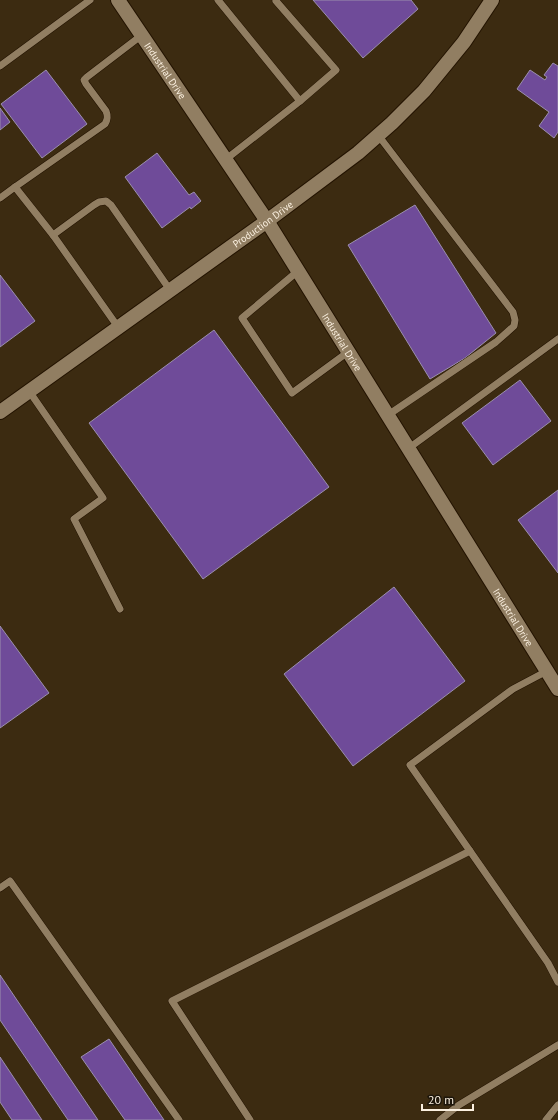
<svg xmlns="http://www.w3.org/2000/svg" width="558" height="1120" viewBox="0 0 558 1120" font-family="'PT Sans',sans-serif">
  <style>
    .building { fill: #6f4b99; stroke: #9b8fae }
    .lines { fill: none; stroke-linecap: round; stroke-linejoin: round }
    .service-casing { stroke: #231300; stroke-width: 8 }
    .minor-casing { stroke: #231300; stroke-width: 16 }
    .service { stroke: #917e62; stroke-width: 7 }
    .minor { stroke: #917e62; stroke-width: 14 }
    .labels { text-anchor: middle; stroke-width: 4; stroke-linejoin: round; paint-order: stroke }
    .street-label { font-size: 10px; fill: #fbf0e0; stroke: #1d160b }
  </style>
  <rect width="100%" height="100%" fill="#3c2b11"/>
  <g class="building">
    <path d="M 313,0 L 411,0 L 418,9 L 363,58 Z"/>
    <path d="M 553,63 L 558,66 L 558,132 L 554,138 L 539,126 L 549,112 L 517,89 L 530,70 L 545,80 L 547,77 L 544,75 Z"/>
    <path d="M 46,70 L 87,124 L 42,158 L 1,104 Z"/>
    <path d="M 0,108 L 10,122 L 0,130 Z"/>
    <path d="M 157,153 L 189,195 L 194,192 L 201,201 L 191,209 L 190,207 L 162,228 L 125,177 Z"/>
    <path d="M 415,205 L 496,333 L 465,358 L 430,379 L 348,245 Z"/>
    <path d="M 0,275 L 35,321 L 0,347 Z"/>
    <path d="M 214,330 L 329,487 L 203,579 L 89,423 Z"/>
    <path d="M 520,380 L 551,421 L 493,465 L 462,423 Z"/>
    <path d="M 558,490 L 558,573 L 518,520 Z"/>
    <path d="M 394,587 L 465,681 L 353,766 L 284,674 Z"/>
    <path d="M 0,626 L 49,693 L 0,728 Z"/>
    <path d="M 0,975 L 98,1120 L 68,1120 L 0,1020 Z"/>
    <path d="M 109,1039 L 164,1120 L 125,1120 L 81,1057 Z"/>
    <path d="M 0,1057 L 42,1120 L 12,1120 L 0,1102 Z"/>
  </g>
  <g class="lines">
    <defs>
      <g id="service">
        <path d="M 218,0 L 300,101 L 225,160"/>
        <path d="M 276,1 L 336,70 L 300,101"/>
        <path d="M 0,66 L 90,0"/>
        <path d="M 378,135 L 513,312 L 515,320 L 514,326 L 496,342 L 388,415"/>
        <path d="M 15,187 L 105,124 C 108,119 108,116 106,111 L 86,84 L 84,80 L 87,77 L 142,35"/>
        <path d="M 0,198 L 15,187 L 53,235"/>
        <path d="M 298,271 L 242,318 L 292,393 L 348,352"/>
        <path d="M 118,327 L 53,235 L 94,205 L 99,202 L 106,201 L 111,205 L 170,290"/>
        <path d="M 29,391 L 103,498 L 74,519 L 120,609"/>
        <path d="M 409,448 L 558,339"/>
        <path d="M 547,671 L 513,689 L 410,765 L 548,963 L 558,982"/>
        <path d="M 0,888 L 10,881 L 179,1120"/>
        <path d="M 250,1120 L 172,1001 L 470,851"/>
        <path d="M 440,1120 L 459,1105 L 558,1045"/>
        <path d="M 546,1120 L 558,1105"/>
      </g>
      <g id="minor">
        <path id="s1" d="M 118,0 L 267,221 L 558,689"/>
        <path id="s2" d="M 0,412 L 267,221 L 358,153 L 392,123 L 424,91 L 464,42 L 492,0"/>
      </g>
    </defs>
    <use href="#service" class="service-casing"/>
    <use href="#minor" class="minor-casing"/>
    <use href="#service" class="service"/>
    <use href="#minor" class="minor"/>
  </g>
  <g class="labels">
    <g class="street-label">
      <text dy="4" stroke="none"><textPath href="#s1" startOffset="85">Industrial Drive</textPath></text>
      <text dy="4" stroke="none"><textPath href="#s2" startOffset="323">Production Drive</textPath></text>
      <text dy="4" stroke="none"><textPath href="#s1" startOffset="409">Industrial Drive</textPath></text>
      <text dy="4" stroke="none"><textPath href="#s1" startOffset="733">Industrial Drive</textPath></text>
    </g>
  </g>
  <path d="M422 1104v6h51v-6" fill="none" stroke="#fbf0e0" stroke-width="2"/>
  <text x="428" y="1104" font-size="12" fill="#fbf0e0" stroke="#1d160b" stroke-width="3" paint-order="stroke">20 m</text>
</svg>
